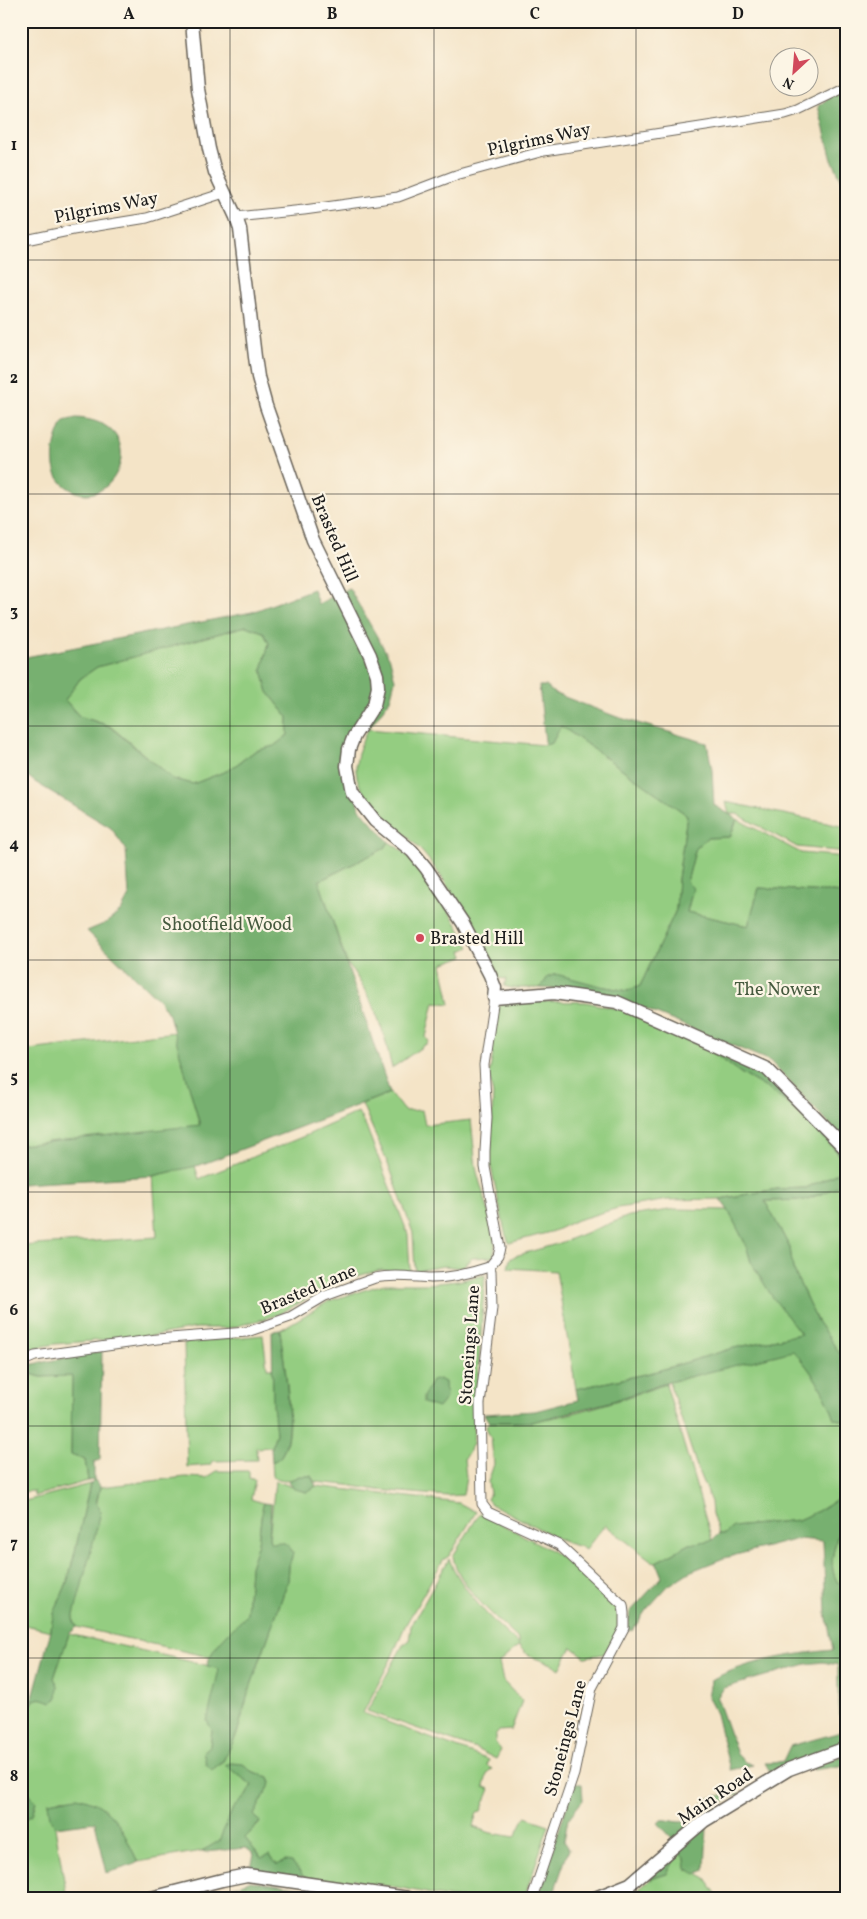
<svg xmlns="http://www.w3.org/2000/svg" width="867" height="1919" viewBox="0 0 867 1919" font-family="Vollkorn,serif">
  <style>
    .green { fill: #94cd81; stroke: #58744e }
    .forest { fill: #77b06f; stroke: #4a6646; fill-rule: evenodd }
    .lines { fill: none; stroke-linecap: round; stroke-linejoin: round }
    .street-casing { stroke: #686258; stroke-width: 11 }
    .secondary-casing { stroke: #686258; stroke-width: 15 }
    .street { stroke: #fff; stroke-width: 9 }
    .secondary { stroke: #fff; stroke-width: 12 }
    .grid { fill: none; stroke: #1c1c1c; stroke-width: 1; stroke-opacity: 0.55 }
    .poi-dot { fill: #d1495b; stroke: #fcf5e5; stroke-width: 2 }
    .labels { text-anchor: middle; stroke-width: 4.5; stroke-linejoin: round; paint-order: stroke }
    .street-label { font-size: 18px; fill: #1c1c1c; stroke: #fcf5e5 }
    .park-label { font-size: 18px; fill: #465a3f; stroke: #fcf5e5 }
    .poi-label { font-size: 18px; fill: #1c1c1c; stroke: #fcf5e5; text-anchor: start }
    .neatline { fill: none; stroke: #1c1c1c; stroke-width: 2 }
    .grid-label { font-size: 16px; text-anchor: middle; font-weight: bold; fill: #1c1c1c }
  </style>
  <rect width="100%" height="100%" fill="#fcf5e5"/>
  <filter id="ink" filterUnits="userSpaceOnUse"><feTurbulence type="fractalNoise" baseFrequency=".02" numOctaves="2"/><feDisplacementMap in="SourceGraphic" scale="10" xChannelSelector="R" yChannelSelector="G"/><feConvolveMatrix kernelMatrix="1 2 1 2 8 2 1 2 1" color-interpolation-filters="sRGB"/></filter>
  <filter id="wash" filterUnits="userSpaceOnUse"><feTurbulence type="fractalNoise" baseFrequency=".0096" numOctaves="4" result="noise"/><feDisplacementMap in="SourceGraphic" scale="20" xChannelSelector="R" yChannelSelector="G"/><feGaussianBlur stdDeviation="1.12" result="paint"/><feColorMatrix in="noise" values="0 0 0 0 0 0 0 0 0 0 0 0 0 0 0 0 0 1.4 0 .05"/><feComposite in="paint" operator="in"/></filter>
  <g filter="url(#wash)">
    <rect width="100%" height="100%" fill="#f4e4c7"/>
    <g class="green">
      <path d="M 246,626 L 263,632 L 269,643 L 262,670 L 268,692 L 288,717 L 288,735 L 274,746 L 255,751 L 229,770 L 193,784 L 173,779 L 110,726 L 79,716 L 65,700 L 80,679 L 97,667 Z"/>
      <path d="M 560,725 L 687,815 L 678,879 L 676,910 L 640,986 L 628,991 L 548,977 L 540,988 L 512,988 L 504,986 L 506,979 L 496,978 C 472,932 450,879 413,842 C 395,825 362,801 357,777 C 353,762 361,742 368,729 L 544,745 L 552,743 Z"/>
      <path d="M 726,802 L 846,827 L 846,852 L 797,847 L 737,814 L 729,814 Z"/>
      <path d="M 737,819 L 801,853 L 846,857 L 846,893 L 759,888 L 748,926 L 687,912 L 693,888 L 687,882 L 696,847 L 707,838 L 730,837 Z"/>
      <path d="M 389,842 C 428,865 447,910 470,947 L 462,951 L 464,956 L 442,964 L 450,1004 L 434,1002 L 426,1037 L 429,1042 L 392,1068 C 388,1054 386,1039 381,1026 C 374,1006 360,979 347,963 L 319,881 L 385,848 Z"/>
      <path d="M 521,1001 L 586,1002 L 622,1010 L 709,1050 L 742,1074 L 768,1089 L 806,1118 L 846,1162 L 846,1169 L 806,1188 L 777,1189 L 720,1199 L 668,1200 L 618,1208 L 577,1220 L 554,1231 L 509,1243 L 505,1232 L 490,1162 L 493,1095 L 489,1075 L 493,1054 L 488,1053 L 491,1027 L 496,1027 L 497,1008 L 503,1003 Z"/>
      <path d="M 175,1032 L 200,1126 L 21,1145 L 21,1051 Z"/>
      <path d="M 390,1093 L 404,1111 L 422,1110 L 425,1125 L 471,1120 C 473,1136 474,1152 476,1167 C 480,1190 501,1236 493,1257 L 472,1258 L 461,1268 L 444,1266 L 415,1271 L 413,1233 L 391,1171 L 362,1104 Z"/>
      <path d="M 358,1112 L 367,1129 L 408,1234 L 410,1272 L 381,1270 L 349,1278 L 327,1287 L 278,1315 L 230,1328 L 196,1328 L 151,1336 L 55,1344 L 34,1348 L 21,1354 L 21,1246 L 157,1237 L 153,1176 L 195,1166 L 199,1179 L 307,1135 Z"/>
      <path d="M 846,1180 L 846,1362 L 817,1321 L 793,1269 L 790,1248 L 765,1201 L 805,1200 L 838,1187 Z"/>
      <path d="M 676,1209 L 728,1210 L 746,1245 L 751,1262 L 801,1334 L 734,1348 L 654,1372 L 576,1389 L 556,1271 L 508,1268 L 510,1259 L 515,1256 L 560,1243 L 629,1216 Z"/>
      <path d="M 485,1275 L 473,1444 L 464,1459 L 466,1477 L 463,1495 L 448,1496 L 378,1490 L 347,1485 L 315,1482 L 311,1476 C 296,1476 286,1485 273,1476 L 272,1462 C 274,1461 280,1458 281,1456 C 298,1433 283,1358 280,1330 L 329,1301 L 384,1284 L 426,1284 L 458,1281 Z"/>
      <path d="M 263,1335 L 267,1368 L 272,1368 L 276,1434 L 271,1447 L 256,1448 L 257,1460 L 212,1461 L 210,1465 L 187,1467 L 184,1343 Z"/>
      <path d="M 793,1350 C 812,1370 826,1394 835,1419 L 846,1421 L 846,1490 L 843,1496 L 818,1511 L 798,1520 L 733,1527 L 725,1534 L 719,1534 L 712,1514 L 711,1502 L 699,1473 L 669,1382 Z"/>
      <path d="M 24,1372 L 41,1377 L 72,1375 L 71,1455 L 85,1460 L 88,1481 L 34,1496 L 34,1491 L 21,1492 Z"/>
      <path d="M 666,1384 L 712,1540 L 690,1544 L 656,1562 L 652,1561 L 605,1525 L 585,1550 L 581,1547 L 567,1543 L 491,1504 L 487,1499 L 490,1493 L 488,1482 L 494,1464 L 491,1439 L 486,1427 L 489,1422 C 546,1427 612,1402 666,1384 Z"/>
      <path d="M 217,1471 L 249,1471 L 249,1478 L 255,1480 L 251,1499 L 263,1503 L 258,1543 L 250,1567 L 247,1615 L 230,1632 L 209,1657 L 77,1627 L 73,1619 L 100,1487 L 185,1477 L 206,1478 Z"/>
      <path d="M 275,1481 C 287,1484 295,1489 306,1492 L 316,1486 L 459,1503 L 476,1512 L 449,1556 L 443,1560 L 405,1626 L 391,1659 L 363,1713 L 489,1760 L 487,1766 L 492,1769 L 487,1774 L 484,1787 L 490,1789 L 481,1811 L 477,1812 L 473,1827 L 491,1833 L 515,1837 L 525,1817 L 549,1825 L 524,1898 L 452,1898 L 391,1886 L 360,1885 L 355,1878 L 350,1884 L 304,1877 L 261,1858 L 245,1838 L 260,1823 L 254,1815 L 271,1783 L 269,1777 L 251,1771 L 243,1764 L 252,1784 L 246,1796 L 233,1808 L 221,1840 L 216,1844 L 201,1851 L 138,1862 L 121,1828 L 65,1798 L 51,1802 L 50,1818 L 55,1827 L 67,1898 L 21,1898 L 21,1822 L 32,1815 L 30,1794 L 21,1793 L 21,1701 L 31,1704 L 35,1699 L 43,1698 L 54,1678 L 69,1634 L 219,1668 L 210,1746 L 211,1769 L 222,1763 L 237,1734 L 248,1694 L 288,1581 L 289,1566 L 293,1553 L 271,1543 L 269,1539 Z"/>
      <path d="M 90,1484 C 83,1515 77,1546 69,1576 C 64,1595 51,1611 51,1631 L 21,1624 L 21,1502 Z"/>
      <path d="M 480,1513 L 549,1549 L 562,1558 L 619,1610 C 620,1629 614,1638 604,1654 L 585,1657 L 572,1647 L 560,1669 C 545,1657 530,1663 519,1645 L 499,1663 L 503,1681 L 522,1701 L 511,1730 L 499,1731 L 495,1736 L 495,1742 L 501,1750 L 496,1759 L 476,1749 L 367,1711 L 403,1645 L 409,1641 L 411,1626 L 449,1559 C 460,1587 495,1626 519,1644 L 519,1640 C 498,1619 457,1586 453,1556 Z"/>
      <path d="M 846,1522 L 846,1584 L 838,1583 C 826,1564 836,1545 840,1525 Z"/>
      <path d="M 679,1851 L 685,1859 L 686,1868 L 706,1879 L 719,1898 L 636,1898 C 639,1882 653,1878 667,1874 Z"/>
    </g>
    <g class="forest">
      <path d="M 846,91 L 846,188 L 832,160 L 818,106 L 830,97 Z"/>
      <path d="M 76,418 C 154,422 116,511 74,491 C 67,488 61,483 57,476 C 49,459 56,436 64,421 Z"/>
      <path d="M 349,588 L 390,659 L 395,680 L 390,700 L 369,728 L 364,726 L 382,691 L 342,592 Z"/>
      <path d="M 313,589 L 318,604 L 336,595 C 345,614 375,666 374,685 C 372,707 355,729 345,749 L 360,809 L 389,842 L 385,848 L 319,881 L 390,1093 L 200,1165 L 153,1176 L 21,1184 L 21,1145 L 200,1125 L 169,1015 L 160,1001 L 87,931 L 106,923 L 121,911 L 129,896 L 126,849 L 111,828 L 35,782 L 21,771 L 21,658 L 252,612 ZM 246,626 L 263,632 L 269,643 L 262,670 L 268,692 L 288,717 L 288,735 L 274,746 L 255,751 L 229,770 L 193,784 L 173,779 L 109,726 L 79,716 L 65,700 L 80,679 L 97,667 Z"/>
      <path d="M 539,686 L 546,686 L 554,693 L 617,717 L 707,743 L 712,770 L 714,805 L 737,819 L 730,837 L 707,838 L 696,847 L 687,882 L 693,888 L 687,912 L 748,926 L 759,888 L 846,893 L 846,1142 L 770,1061 L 616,997 L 593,992 L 540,988 L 548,977 L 556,974 L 600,986 L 628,991 L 640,986 L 676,910 L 678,879 L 687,815 L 561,726 L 552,743 L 544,745 L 545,741 Z"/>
      <path d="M 667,1029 L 765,1072 L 846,1151 L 846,1162 L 806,1118 L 786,1102 L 768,1089 L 742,1074 L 709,1050 Z"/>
      <path d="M 846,1169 L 846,1180 L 838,1187 L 805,1200 L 765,1201 L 790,1248 L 793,1269 L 817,1321 L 846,1362 L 846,1421 L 835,1419 C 826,1394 812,1370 793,1351 L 669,1382 L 610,1402 L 532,1422 L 489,1422 L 484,1414 L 535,1411 L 578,1400 L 576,1389 L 654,1372 L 734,1348 L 801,1334 L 771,1295 L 751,1262 L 746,1245 L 728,1210 L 720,1199 L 777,1189 L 806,1188 Z"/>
      <path d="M 280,1330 C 283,1358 297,1433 281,1456 C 280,1458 274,1461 272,1462 L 271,1447 L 276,1434 L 273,1405 L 272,1331 Z"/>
      <path d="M 102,1351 L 100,1460 L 94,1462 L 94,1479 L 100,1487 L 96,1503 L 101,1512 L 73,1619 L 77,1627 L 69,1634 L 54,1678 L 58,1685 L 57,1699 L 51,1702 C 42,1698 37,1696 31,1704 L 51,1631 C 51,1611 64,1595 69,1576 C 77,1546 83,1515 90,1484 L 94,1480 L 88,1481 L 85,1460 L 71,1455 L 72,1376 L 41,1377 L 24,1372 L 23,1366 Z"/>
      <path d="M 439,1379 L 445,1382 L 446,1398 L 438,1408 L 423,1403 L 423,1397 L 432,1381 Z"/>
      <path d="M 299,1476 L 311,1476 L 316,1486 L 307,1492 L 294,1489 L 288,1481 Z"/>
      <path d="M 846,1490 L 846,1522 L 840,1525 C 836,1545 826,1564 838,1583 L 846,1584 L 846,1743 L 772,1775 L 765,1763 L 773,1763 L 783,1761 L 790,1746 L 841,1732 L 838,1689 L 838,1665 L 823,1662 L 806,1664 L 724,1688 L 717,1698 L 737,1754 L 745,1762 L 753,1765 L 730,1770 L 716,1714 L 708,1697 L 711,1680 C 747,1661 792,1654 833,1650 L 826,1613 L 823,1541 L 798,1539 L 724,1558 L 689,1572 L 668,1586 L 646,1610 L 632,1631 L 627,1629 L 630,1612 L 662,1577 L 656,1562 L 690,1544 L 712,1540 L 719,1534 L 725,1534 L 733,1527 L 798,1520 L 818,1511 L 843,1496 Z"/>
      <path d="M 263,1503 L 271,1504 L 269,1539 L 271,1543 C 283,1541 287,1542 293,1553 L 289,1566 L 288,1581 L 248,1694 L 237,1734 L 223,1761 L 212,1770 L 206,1764 L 203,1752 L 210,1746 L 212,1730 L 207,1721 L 219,1669 L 207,1666 C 211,1646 233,1629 247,1615 L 250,1567 L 258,1543 Z"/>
      <path d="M 846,1755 L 846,1765 L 813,1770 L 817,1764 Z"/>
      <path d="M 231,1763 L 243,1764 L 251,1771 L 269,1777 L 271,1783 L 254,1815 L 260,1822 L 245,1838 L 261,1858 L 270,1855 L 277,1865 L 285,1861 L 292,1862 L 304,1877 L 250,1872 L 254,1854 L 246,1848 L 205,1852 L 202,1851 L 219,1841 L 233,1808 L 246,1796 L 252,1785 L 225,1765 Z"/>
      <path d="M 574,1784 L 582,1784 L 583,1800 L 568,1819 L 564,1841 L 569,1849 L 552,1898 L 537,1898 Z"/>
      <path d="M 736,1787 L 739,1793 L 699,1816 L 674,1840 L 658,1823 L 661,1820 C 668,1819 674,1822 681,1822 C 689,1822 699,1804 708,1799 C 719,1793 727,1798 736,1787 Z"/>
      <path d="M 21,1793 L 30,1794 L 36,1802 L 32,1815 L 21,1822 Z"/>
      <path d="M 77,1797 C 115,1805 122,1830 138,1862 L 133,1865 L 107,1873 L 95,1822 L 55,1827 L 50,1818 L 48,1802 Z"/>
      <path d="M 707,1827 L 705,1870 L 696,1874 L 686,1868 L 685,1859 L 679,1851 L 667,1874 L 650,1879 L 651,1873 L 676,1848 Z"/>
      <path d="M 249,1881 L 297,1887 L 292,1898 L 163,1898 L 235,1886 Z"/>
    </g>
  </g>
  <g filter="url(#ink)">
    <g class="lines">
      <defs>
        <g id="street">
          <path d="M 236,217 L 304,210 L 398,197 L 456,175 L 544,151 L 785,114 L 798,110 L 846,87"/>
          <path d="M 21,241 L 73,230 L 147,218 L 224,193"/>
          <path d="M 494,998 L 484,1065 L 487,1118 L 485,1151 L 485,1167 L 500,1248 L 498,1256 L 489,1267 L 491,1271 L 492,1308 L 480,1404 L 482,1504 L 488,1512 L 559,1545 L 623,1605 L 624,1613 L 624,1628 L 592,1688 L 574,1774 L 532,1898"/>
          <path d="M 21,1362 L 35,1356 L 157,1339 L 247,1332 L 290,1317 L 325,1296 L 375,1278 C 393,1274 412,1277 431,1278 C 449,1278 471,1273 489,1267"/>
          <path d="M 629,1898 L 630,1884"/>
        </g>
        <g id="secondary">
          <path d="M 192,21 L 198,89 L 209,149 L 215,172 L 236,217 L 240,229 L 255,357 L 258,377 L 266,406 L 313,540 L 370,655 L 377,675 L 378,687 L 374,705 L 354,736 L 349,749 L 347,766 L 352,792 L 375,821 L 412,851 L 426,868 L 463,923 L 490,975 L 495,988 L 494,998 L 554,993 L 617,1002 L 767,1069 L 846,1149"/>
          <path d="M 151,1898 L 222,1880 L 247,1875 L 408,1898"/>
          <path d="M 595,1898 L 630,1884 L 704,1821 L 789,1769 L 846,1748"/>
        </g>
      </defs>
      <use href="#street" class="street-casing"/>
      <use href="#secondary" class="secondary-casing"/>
      <use href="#street" class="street"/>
      <use href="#secondary" class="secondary"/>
    </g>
  </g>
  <path class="grid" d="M 230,21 L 230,1898M 434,21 L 434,1898M 636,21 L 636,1898M 21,260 L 846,260M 21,494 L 846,494M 21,726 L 846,726M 21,960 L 846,960M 21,1192 L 846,1192M 21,1426 L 846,1426M 21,1658 L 846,1658"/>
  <circle class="poi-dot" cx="420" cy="938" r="5"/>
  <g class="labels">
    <g class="street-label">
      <text transform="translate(539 139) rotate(-12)" y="6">Pilgrims Way</text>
      <text transform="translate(106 207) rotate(-11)" y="6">Pilgrims Way</text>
      <text transform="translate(335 538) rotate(67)" y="6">Brasted Hill</text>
      <text transform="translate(308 1289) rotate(-23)" y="6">Brasted Lane</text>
      <text transform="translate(469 1345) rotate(-86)" y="6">Stoneings Lane</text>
      <text transform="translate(565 1738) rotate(-75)" y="6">Stoneings Lane</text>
      <text transform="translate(715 1796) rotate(-34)" y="6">Main Road</text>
    </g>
    <g class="park-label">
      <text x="227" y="930">Shootfield Wood</text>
      <text x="777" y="995">The Nower</text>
    </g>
    <g class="poi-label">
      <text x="430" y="944">Brasted Hill</text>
    </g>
  </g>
  <rect width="867" height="1919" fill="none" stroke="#fcf5e5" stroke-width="55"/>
  <g transform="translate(794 72) rotate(206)"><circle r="24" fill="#fcf5e5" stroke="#a29e95"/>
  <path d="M0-4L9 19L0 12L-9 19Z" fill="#d1495b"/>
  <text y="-8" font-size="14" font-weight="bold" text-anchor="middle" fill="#1c1c1c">N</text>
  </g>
  <rect x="28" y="28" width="812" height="1864" class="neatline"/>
  <g class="grid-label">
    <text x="129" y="19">A</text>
    <text x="332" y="19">B</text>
    <text x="535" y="19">C</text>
    <text x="738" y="19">D</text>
    <text x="14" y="150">1</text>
    <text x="14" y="383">2</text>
    <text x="14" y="616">3</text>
    <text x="14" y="849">4</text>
    <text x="14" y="1082">5</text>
    <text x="14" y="1315">6</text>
    <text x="14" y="1548">7</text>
    <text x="14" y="1781">8</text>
  </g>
</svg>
